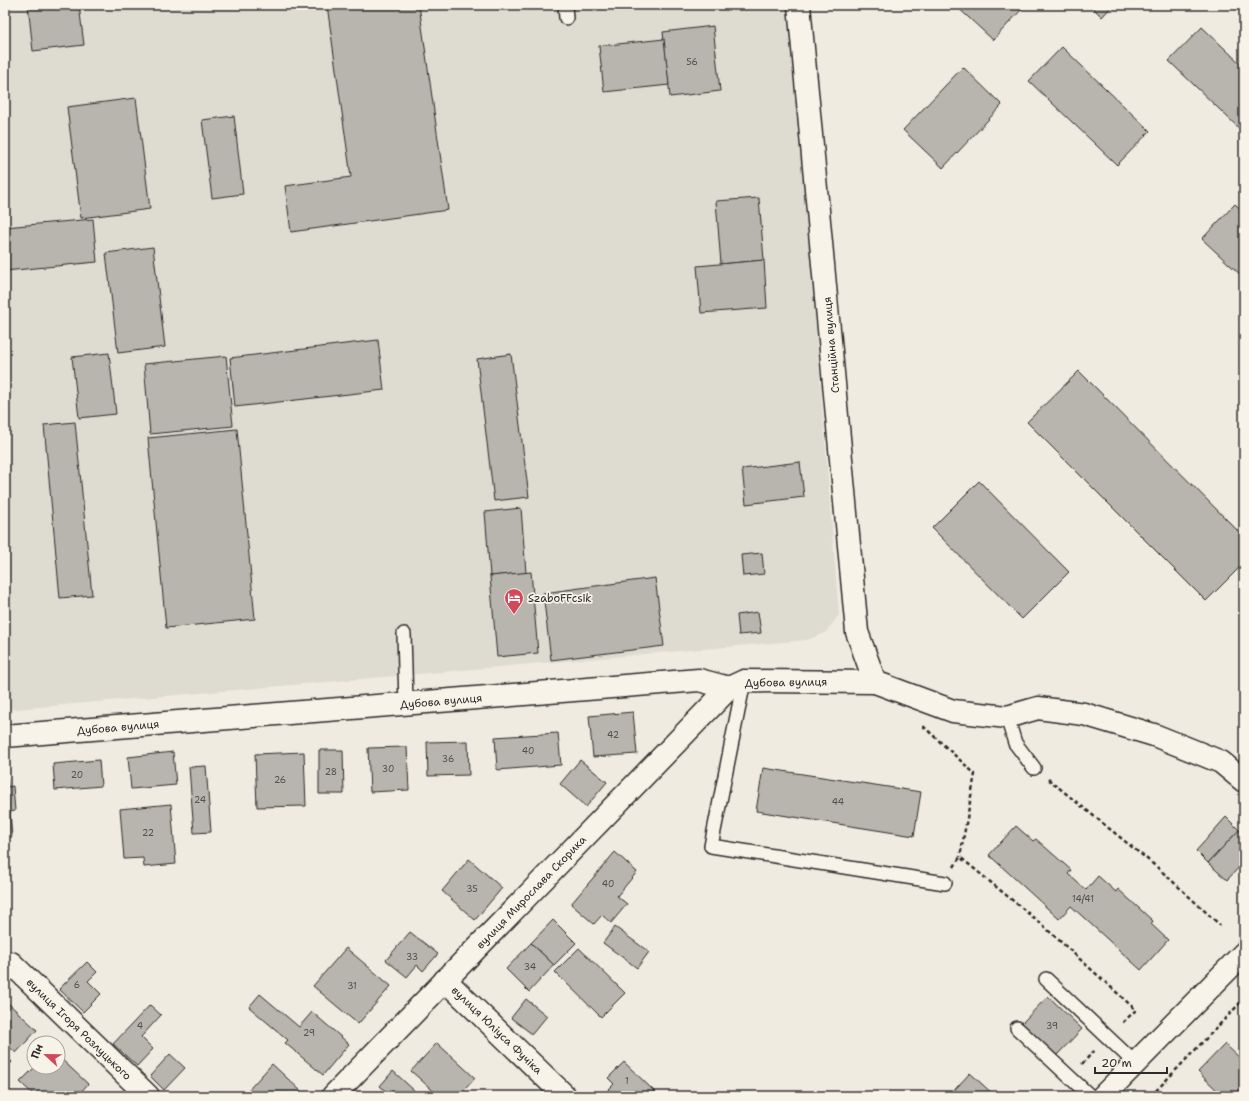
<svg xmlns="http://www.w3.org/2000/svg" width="1249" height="1101" viewBox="0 0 1249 1101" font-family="'Shantell Sans',sans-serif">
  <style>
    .built { fill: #dedbd1 }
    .building { fill: #b8b5ae; stroke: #2b2b2b }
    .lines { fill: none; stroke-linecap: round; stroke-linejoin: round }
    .service-casing { stroke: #2b2b2b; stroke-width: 16 }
    .minor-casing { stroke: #2b2b2b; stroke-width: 25 }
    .path { stroke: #2b2b2b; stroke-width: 2.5; stroke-dasharray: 4 3; stroke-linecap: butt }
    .service { stroke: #f7f3e8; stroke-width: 13 }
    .minor { stroke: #f7f3e8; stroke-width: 22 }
    .labels { text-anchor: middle; stroke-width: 3.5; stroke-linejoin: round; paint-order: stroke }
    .number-label { font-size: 9px; fill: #4e4e4c }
    .street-label { font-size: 11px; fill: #2b2b2b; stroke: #f7f3e8 }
    .poi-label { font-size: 11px; fill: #2b2b2b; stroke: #f7f3e8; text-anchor: start }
  </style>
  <rect width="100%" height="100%" fill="#efebe0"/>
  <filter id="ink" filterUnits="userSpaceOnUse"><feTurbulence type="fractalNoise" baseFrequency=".025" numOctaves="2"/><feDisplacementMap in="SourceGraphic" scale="8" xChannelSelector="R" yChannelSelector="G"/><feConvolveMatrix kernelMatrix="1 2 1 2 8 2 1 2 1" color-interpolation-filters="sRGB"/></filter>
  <g filter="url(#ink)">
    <path class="built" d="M 5,5 L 790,5 L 839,615 L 825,633 L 807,640 L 5,710 Z"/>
    <g class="building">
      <path d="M 28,5 L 79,5 L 84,45 L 33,51 Z"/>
      <path d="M 327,5 L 419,5 L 448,210 L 291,232 L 285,186 L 351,177 Z"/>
      <path d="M 955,5 L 1017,5 L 1022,9 L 993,40 Z"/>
      <path d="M 1090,5 L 1113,5 L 1102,17 Z"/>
      <path d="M 713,26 L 720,91 L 670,97 L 663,32 Z"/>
      <path d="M 1202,27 L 1244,67 L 1244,133 L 1169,61 Z"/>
      <path d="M 664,39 L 669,85 L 604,92 L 599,46 Z"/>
      <path d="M 1062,47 L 1150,131 L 1117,165 L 1029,81 Z"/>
      <path d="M 963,67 L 1002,105 L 943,168 L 903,130 Z"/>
      <path d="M 136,98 L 150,209 L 81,218 L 67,107 Z"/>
      <path d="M 234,116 L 243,194 L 212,198 L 202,120 Z"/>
      <path d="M 759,198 L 764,260 L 721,264 L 716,201 Z"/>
      <path d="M 1235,204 L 1244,212 L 1244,278 L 1202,239 Z"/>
      <path d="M 93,219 L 97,262 L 5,271 L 5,227 Z"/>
      <path d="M 153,247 L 165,347 L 118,353 L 106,253 Z"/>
      <path d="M 764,260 L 767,308 L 701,313 L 697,266 Z"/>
      <path d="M 378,340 L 384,390 L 235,407 L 230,358 Z"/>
      <path d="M 109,353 L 116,414 L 79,418 L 72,357 Z"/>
      <path d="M 511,354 L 529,497 L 494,501 L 477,359 Z"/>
      <path d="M 226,356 L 233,426 L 150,434 L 144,364 Z"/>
      <path d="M 1079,371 L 1244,537 L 1244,563 L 1206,601 L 1027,422 Z"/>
      <path d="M 75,422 L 92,595 L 60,598 L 44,425 Z"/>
      <path d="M 237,429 L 255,619 L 166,628 L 148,438 Z"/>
      <path d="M 800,462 L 804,497 L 746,504 L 742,469 Z"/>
      <path d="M 979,481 L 1069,572 L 1022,619 L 932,528 Z"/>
      <path d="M 521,508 L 526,573 L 490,576 L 485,512 Z"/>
      <path d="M 762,553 L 764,574 L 743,576 L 741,555 Z"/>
      <path d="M 531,572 L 538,653 L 497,657 L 490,576 Z"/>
      <path d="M 655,578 L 664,646 L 551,660 L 543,593 Z"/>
      <path d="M 758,612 L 761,633 L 739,635 L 737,615 Z"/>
      <path d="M 633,712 L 637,754 L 593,757 L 589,716 Z"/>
      <path d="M 558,733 L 561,765 L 497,770 L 495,737 Z"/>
      <path d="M 468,741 L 469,775 L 428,776 L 427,742 Z"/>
      <path d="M 407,747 L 409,790 L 370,792 L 368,748 Z"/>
      <path d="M 319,750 L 343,750 L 344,794 L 319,794 Z"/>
      <path d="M 173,752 L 176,785 L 131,789 L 128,757 Z"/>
      <path d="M 304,752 L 306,806 L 257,807 L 255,754 Z"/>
      <path d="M 99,760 L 101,786 L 55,790 L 53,764 Z"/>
      <path d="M 580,760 L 607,782 L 586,807 L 560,784 Z"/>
      <path d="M 206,766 L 211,832 L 194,833 L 189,767 Z"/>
      <path d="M 763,768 L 921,792 L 914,836 L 756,811 Z"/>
      <path d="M 5,778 L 7,778 L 8,787 L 13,786 L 15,811 L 10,812 L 12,837 L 5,838 Z"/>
      <path d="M 171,804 L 176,864 L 144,867 L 143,858 L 124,859 L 120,809 Z"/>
      <path d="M 1226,817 L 1239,830 L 1208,863 L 1196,851 Z"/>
      <path d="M 1016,826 L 1033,841 L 1036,839 L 1071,870 L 1068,874 L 1086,890 L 1098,876 L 1116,892 L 1118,889 L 1153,921 L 1151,924 L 1168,940 L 1141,970 L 1071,906 L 1059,919 L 989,855 Z"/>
      <path d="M 1239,830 L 1244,834 L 1244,862 L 1227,880 L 1208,863 Z"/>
      <path d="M 615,852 L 637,872 L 617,896 L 627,904 L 611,923 L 602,915 L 594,924 L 571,904 Z"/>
      <path d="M 469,859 L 502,888 L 475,920 L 442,891 Z"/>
      <path d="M 553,920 L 576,943 L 554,965 L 531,943 Z"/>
      <path d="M 615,927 L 649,952 L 637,968 L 603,943 Z"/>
      <path d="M 410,932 L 438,954 L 423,971 L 417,965 L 407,977 L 386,960 Z"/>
      <path d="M 531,943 L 554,965 L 529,992 L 506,969 Z"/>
      <path d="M 346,948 L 391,986 L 358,1024 L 313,986 Z"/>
      <path d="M 579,948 L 625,993 L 601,1017 L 555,972 Z"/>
      <path d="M 87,962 L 97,972 L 88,981 L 101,994 L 83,1012 L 59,989 Z"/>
      <path d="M 260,994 L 299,1027 L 312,1012 L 349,1044 L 323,1075 L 285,1043 L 288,1040 L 249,1007 Z"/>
      <path d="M 1048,996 L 1082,1029 L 1056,1056 L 1022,1023 Z"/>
      <path d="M 526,999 L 547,1016 L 532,1034 L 511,1018 Z"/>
      <path d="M 9,1004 L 37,1030 L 16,1053 L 5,1043 L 5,1008 Z"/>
      <path d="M 150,1005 L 161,1015 L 141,1037 L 153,1049 L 137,1066 L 113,1044 Z"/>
      <path d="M 437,1043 L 475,1078 L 459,1096 L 439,1096 L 411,1071 Z"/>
      <path d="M 1225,1044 L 1244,1062 L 1244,1086 L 1234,1096 L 1223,1096 L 1198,1072 Z"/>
      <path d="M 170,1054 L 185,1068 L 164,1090 L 150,1076 Z"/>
      <path d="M 5,1055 L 12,1062 L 5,1069 Z"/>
      <path d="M 58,1056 L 88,1084 L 77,1096 L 54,1096 L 52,1094 L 51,1096 L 35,1096 L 20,1082 L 35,1067 L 58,1067 Z"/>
      <path d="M 624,1062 L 654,1091 L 649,1096 L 603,1095 L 614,1084 L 608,1078 Z"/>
      <path d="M 272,1064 L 302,1092 L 299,1096 L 243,1096 Z"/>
      <path d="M 393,1071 L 418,1094 L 416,1096 L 391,1096 L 380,1086 Z"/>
      <path d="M 970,1073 L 995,1096 L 949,1096 Z"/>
      <path d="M 654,1091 L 659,1096 L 649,1096 Z"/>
    </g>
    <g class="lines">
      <defs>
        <g id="service">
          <path d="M 565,5 L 566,18"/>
          <path d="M 404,634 L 406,703"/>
          <path d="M 744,681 L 711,846 L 945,883"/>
          <path d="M 1007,717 L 1015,743 L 1034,768"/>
          <path d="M 1046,979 L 1135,1063"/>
          <path d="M 1017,1028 L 1090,1096"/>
        </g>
        <g id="minor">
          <path d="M 799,5 L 857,632 L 875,682"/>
          <path d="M 5,736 L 699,680 L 729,688 L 744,681 L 875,682 L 953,711 L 1007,717 L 1038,708 L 1084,714 L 1154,735 L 1221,762 L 1244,781"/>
          <path d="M 11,963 L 148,1096"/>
          <path d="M 445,980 L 565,1096"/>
          <path d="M 333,1096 L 729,688"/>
          <path d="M 1103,1096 L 1244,953"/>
        </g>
      </defs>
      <use href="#service" class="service-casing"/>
      <use href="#minor" class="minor-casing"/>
      <g class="path">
        <path d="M 923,726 L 975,774 L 960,857"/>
        <path d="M 1048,779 L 1158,868 L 1220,925"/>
        <path d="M 954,867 L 960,857 L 1040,923 L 1136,1010 L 1121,1024"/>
        <path d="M 1082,1064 L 1095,1050"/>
        <path d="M 1051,1096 L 1056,1091"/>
        <path d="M 1151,1096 L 1244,999"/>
      </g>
      <use href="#service" class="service"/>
      <use href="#minor" class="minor"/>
    </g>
  </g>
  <defs>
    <symbol id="hotel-pin" viewBox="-11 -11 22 30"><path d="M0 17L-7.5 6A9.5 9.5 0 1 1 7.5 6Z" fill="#d1495b" stroke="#f7f3e8"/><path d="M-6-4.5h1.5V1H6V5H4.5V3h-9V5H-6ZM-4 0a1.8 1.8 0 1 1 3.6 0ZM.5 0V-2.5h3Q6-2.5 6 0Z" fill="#fff"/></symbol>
  </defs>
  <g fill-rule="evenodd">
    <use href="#hotel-pin" x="503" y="587" width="22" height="30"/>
  </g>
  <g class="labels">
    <g class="number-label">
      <text x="692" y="65">56</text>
      <text x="613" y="738">42</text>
      <text x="528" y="754">40</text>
      <text x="448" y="762">36</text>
      <text x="388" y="772">30</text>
      <text x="331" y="775">28</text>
      <text x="77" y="778">20</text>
      <text x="280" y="783">26</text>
      <text x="200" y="803">24</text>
      <text x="838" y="805">44</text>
      <text x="148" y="836">22</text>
      <text x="608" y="887">40</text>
      <text x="472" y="892">35</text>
      <text x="1083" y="902">14/41</text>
      <text x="412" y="960">33</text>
      <text x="530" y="970">34</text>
      <text x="77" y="988">6</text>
      <text x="352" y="989">31</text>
      <text x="140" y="1029">4</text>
      <text x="1052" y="1029">39</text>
      <text x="309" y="1036">29</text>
      <text x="627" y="1084">1</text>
    </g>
    <g class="street-label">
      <text transform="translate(831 345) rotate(-95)" y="4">Станційна вулиця</text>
      <text transform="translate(786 682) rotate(-1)" y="4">Дубова вулиця</text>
      <text transform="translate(441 701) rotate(-5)" y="4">Дубова вулиця</text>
      <text transform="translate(118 727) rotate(-5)" y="4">Дубова вулиця</text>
      <text transform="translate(531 892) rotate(-46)" y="4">вулиця Мирослава Скорика</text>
      <text transform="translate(79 1029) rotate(44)" y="4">вулиця Ігоря Розлуцького</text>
      <text transform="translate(497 1030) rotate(44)" y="4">вулиця Юліуса Фучіка</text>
    </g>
    <g class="poi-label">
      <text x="528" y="602">SzaboFFcsik</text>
    </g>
  </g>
  <rect width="1249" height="1101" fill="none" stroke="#f7f3e8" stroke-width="20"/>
  <rect x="10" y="10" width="1229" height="1081" fill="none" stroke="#2b2b2b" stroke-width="1.5" filter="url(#ink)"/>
  <g transform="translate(46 1055) rotate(292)"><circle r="19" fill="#f7f3e8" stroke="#a5a39c"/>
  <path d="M0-3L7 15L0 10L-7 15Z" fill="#d1495b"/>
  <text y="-6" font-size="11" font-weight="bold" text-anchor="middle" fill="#2b2b2b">Пн</text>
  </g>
  <path d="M1095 1067v6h72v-6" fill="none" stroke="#2b2b2b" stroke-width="2"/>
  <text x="1101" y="1067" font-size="12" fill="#2b2b2b" stroke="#f7f3e8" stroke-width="3" paint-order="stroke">20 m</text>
</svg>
